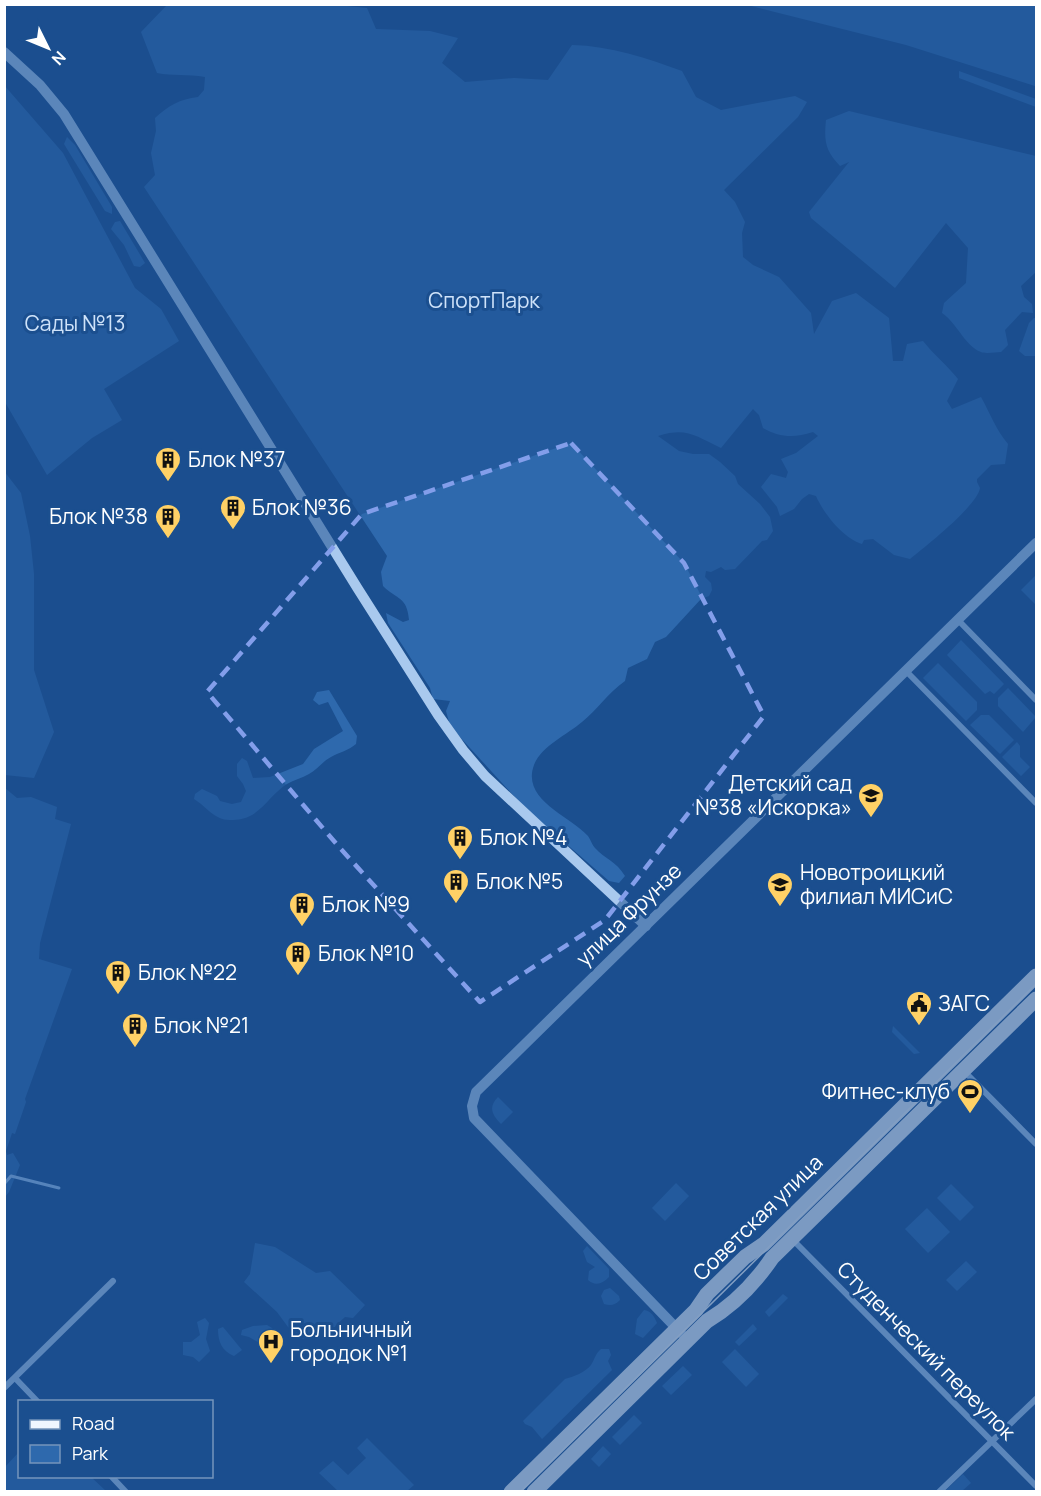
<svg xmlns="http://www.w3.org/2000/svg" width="1041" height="1496" viewBox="0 0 1041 1496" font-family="Manrope,sans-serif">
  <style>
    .green { fill: #2e69ad }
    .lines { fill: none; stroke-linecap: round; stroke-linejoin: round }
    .stream { stroke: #9cc4f0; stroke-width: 3 }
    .minor { stroke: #a9c9ee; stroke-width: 6 }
    .tertiary { stroke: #a9c9ee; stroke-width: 10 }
    .primary { stroke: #f0f6ff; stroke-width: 15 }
    .tram { stroke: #fff; stroke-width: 1.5 }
    .marked { fill: none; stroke: #839eea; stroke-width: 4.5; stroke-dasharray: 12 8; stroke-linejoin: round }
    .labels { text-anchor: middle; stroke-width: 6; stroke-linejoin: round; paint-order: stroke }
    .park-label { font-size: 21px; fill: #cfe3fa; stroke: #1b4f8f }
    .poi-label { font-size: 21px; fill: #fff; stroke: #1b4f8f; text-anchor: start }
    .street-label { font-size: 21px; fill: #fff; stroke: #1b4f8f }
  </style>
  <rect width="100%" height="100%" fill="#1b4f8f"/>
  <g class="green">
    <path d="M 327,4 L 367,8 L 376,29 L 430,31 L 458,38 L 442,63 L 465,82 L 514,78 L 548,80 L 572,45 C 611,46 646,58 682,71 L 696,97 L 721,110 L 795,96 L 807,102 L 798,117 L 724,190 L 735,202 L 745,222 L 742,233 L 743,257 L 753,265 L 779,277 L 811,313 L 814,334 L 832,301 L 856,293 L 889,318 L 893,361 L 903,361 L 907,344 L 923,341 C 934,355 947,365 958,379 L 947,401 L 952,409 L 981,397 C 990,413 996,430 1008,444 L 1005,464 L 991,465 L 977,479 L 977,482 L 980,488 C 977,506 926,546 910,559 L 894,555 L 873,539 L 864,540 L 862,544 C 843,538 824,514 816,496 L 809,494 L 802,499 L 794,509 L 780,516 L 777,507 L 761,487 L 771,474 L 786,478 L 788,472 L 781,459 L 796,453 L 818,436 L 813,432 C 794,438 781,438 763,428 L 759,415 L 753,409 L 721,448 C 695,436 687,427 658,436 L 679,451 L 693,454 L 709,454 L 720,462 L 735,476 L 738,484 L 760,504 L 770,517 L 773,531 L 767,540 L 762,541 L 735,569 L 725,570 L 721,567 L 711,572 L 706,571 L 705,577 L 711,583 L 712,590 L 709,596 L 701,599 L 666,637 L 655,642 L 647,659 L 628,668 L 625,681 C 608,693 597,710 582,722 C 567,735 541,746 534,765 C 521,800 570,816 588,836 C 591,840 592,845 595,848 C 605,859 616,861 625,876 L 619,883 L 609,881 L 525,808 L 459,736 L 449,722 L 446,711 L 450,701 L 433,699 L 430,688 L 388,623 L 386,613 L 403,622 L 409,620 C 407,596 397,600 383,586 L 381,572 L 387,556 L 144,187 L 155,175 L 151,153 L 156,131 L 155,118 C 168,106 180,99 198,97 L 204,90 L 205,77 C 188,74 173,76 157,73 L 141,32 L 167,5 Z"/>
    <path d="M 747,5 L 1036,5 L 1036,76 L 1035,86 L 906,45 Z"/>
    <path d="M 959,71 L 1036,99 L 1036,107 L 959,78 Z"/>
    <path d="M 4,85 L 63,153 L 135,288 L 161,309 L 179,341 L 104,389 L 122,420 L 92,438 L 47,475 L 5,402 Z"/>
    <path d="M 849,111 L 1036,156 L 1036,272 L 1021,286 L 1024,297 L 1032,304 L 1033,313 L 1022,312 L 1005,330 L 1008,345 L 1001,352 C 995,352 986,354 981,352 C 965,346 957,323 942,313 L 944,303 L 966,283 L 968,248 L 946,223 L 895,288 L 811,218 L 809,212 L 849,162 L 840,166 C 825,150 824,141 826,120 Z"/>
    <path d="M 67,137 L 75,145 L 112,207 L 112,214 L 105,211 L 64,144 Z"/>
    <path d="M 120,221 L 145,263 L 140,267 L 134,266 L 124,245 L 111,229 L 115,222 Z"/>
    <path d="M 1034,318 L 1036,318 L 1036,356 L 1025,356 L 1019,351 L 1029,323 Z"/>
    <path d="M 4,471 L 21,493 L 30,536 L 34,574 L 34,670 L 54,732 L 34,778 L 5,775 Z"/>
    <path d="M 1036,575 L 1036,605 L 1021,590 Z"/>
    <path d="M 961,640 L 1004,684 L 994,694 L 990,691 L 985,694 L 947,655 Z"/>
    <path d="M 938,663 L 977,702 L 977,710 L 966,721 L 923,678 Z"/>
    <path d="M 1008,688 L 1036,717 L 1023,732 L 998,706 L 998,698 Z"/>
    <path d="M 329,690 L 357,736 L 356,744 C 348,751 340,752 331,757 C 323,761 317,770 309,774 C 302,778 294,780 287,784 C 274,792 265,807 252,815 C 245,819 238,820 230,820 C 214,820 206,806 194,799 L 195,794 L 202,789 L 217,796 L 220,801 L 232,804 L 241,802 L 246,791 L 243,784 L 237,776 L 237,764 L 242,758 L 247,761 L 253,778 L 270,777 L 303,764 L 314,749 L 343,731 L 328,702 L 319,705 L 313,700 L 317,692 Z"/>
    <path d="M 981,715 L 989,715 L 1014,740 L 1000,754 L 970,725 Z"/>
    <path d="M 1017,742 L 1020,746 L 1020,757 L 1030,767 L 1021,776 L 1002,757 Z"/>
    <path d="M 5,788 L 17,798 L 31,797 L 57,807 L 55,819 L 71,824 L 40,943 L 39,959 L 72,969 L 25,1099 L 26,1102 L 15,1134 L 12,1133 L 6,1151 L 7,1155 L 13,1153 L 20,1165 L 9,1192 L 5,1197 Z"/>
    <path d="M 893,1026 L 920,1053 L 914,1054 L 892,1032 Z"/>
    <path d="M 498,1097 L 513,1112 L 501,1124 C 492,1115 488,1107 498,1097 Z"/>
    <path d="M 676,1183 L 689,1196 L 665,1221 L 652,1208 Z"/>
    <path d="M 951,1184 L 974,1207 L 960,1221 L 937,1198 Z"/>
    <path d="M 927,1208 L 950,1232 L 928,1253 L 905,1229 Z"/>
    <path d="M 255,1243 L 275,1247 L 316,1273 L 330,1271 L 365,1305 L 353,1318 L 345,1317 L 336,1325 L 330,1337 L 317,1333 L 303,1339 L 288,1327 L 277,1312 L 244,1282 L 250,1274 Z"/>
    <path d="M 587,1246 L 609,1269 L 609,1277 C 603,1283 596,1287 588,1280 L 589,1271 L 595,1267 L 587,1262 L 583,1251 Z"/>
    <path d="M 966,1261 L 977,1272 L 957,1291 L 946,1280 Z"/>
    <path d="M 610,1288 L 619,1296 L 620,1300 C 615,1305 611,1306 604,1304 L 601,1296 L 604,1290 Z"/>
    <path d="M 783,1294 L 788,1298 L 769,1317 L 765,1312 Z"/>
    <path d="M 644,1310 C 651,1311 654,1316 657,1323 L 643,1338 L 635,1334 L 637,1319 Z"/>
    <path d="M 205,1318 L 209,1323 L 206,1339 L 210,1351 L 199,1362 L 193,1357 L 183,1355 L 183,1342 L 191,1342 L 200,1335 L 197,1322 Z"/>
    <path d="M 753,1324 L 757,1329 L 739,1346 L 735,1342 Z"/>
    <path d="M 267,1325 L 272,1328 L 275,1333 L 268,1338 L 263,1345 L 249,1337 L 241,1335 L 242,1330 L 253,1326 Z"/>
    <path d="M 223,1327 L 242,1350 L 234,1356 C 222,1351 218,1342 218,1329 Z"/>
    <path d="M 601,1349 L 609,1349 L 611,1355 L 608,1361 L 612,1370 L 542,1439 L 532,1427 L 525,1424 L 523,1421 L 565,1379 C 573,1377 586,1372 591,1365 C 595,1359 595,1354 601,1349 Z"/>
    <path d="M 735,1349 L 759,1374 L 746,1387 L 722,1362 Z"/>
    <path d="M 683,1366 L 692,1375 L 671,1395 L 662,1386 Z"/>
    <path d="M 634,1415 L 642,1423 L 620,1445 L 612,1437 Z"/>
    <path d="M 367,1438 L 414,1485 L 407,1491 L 338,1491 L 319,1473 L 333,1461 L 348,1475 L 366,1458 L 357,1448 Z"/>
    <path d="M 603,1446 L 611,1454 L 599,1467 L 591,1459 Z"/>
    <path d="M 19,1452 L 20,1476 L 91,1477 L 106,1491 L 5,1491 L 5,1467 Z"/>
    <path d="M 963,1474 L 971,1483 L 962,1491 L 945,1491 Z"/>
  </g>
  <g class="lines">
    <path class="stream" d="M 4,1184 L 11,1176 L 59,1188"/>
    <g class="minor">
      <path d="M 958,620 L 1036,700"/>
      <path d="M 906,671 L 1036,803"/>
      <path d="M 963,1070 L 1036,1144"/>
      <path d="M 792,1239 L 1036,1486"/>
      <path d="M 15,1378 L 38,1402"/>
      <path d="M 4,1388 L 113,1281"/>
      <path d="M 111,1476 L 126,1492"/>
      <path d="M 939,1492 L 1036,1399"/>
    </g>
    <g class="tertiary">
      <path d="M 4,52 L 40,85 L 64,114 L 358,589 L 438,715 L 463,750 L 485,776 L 646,926"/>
      <path d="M 681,1333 L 474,1118 L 472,1106 L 476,1092 L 1036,543"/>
    </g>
    <g class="primary">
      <path d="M 511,1492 L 696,1310 L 707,1294 L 745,1257 L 764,1244 L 1036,976"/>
      <path d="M 534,1492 L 707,1321 C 732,1306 755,1283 772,1258 L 1036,999"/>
    </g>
    <path class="tram" d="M 520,1492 L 1036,984"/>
  </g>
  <path d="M0 0H1041V1496H0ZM 571,443 L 684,563 L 764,716 L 605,920 L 480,1002 L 339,847 L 207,692 L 362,514 Z" fill="#1b4f8f" fill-opacity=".55" fill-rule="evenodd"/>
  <path class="marked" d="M 571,443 L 684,563 L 764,716 L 605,920 L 480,1002 L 339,847 L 207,692 L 362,514 Z"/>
  <defs>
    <symbol id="building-pin" viewBox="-11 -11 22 30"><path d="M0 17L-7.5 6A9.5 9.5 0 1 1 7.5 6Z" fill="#ffd166" stroke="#1b4f8f"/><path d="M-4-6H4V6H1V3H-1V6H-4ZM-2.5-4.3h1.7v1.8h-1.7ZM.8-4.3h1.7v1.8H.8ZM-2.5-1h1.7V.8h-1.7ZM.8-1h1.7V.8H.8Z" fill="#111"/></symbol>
    <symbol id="school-pin" viewBox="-11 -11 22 30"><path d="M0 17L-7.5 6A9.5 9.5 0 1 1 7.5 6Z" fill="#ffd166" stroke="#1b4f8f"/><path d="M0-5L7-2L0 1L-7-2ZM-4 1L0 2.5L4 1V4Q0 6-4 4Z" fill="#111"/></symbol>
    <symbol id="university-pin" viewBox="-11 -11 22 30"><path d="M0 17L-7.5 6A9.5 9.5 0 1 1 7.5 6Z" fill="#ffd166" stroke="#1b4f8f"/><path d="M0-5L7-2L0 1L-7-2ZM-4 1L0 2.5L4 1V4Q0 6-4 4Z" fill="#111"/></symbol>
    <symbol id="civic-pin" viewBox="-11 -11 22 30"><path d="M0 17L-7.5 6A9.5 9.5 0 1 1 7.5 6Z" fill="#ffd166" stroke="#1b4f8f"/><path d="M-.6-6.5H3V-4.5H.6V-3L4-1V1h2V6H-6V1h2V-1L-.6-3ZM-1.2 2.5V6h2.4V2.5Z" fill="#111"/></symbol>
    <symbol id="stadium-pin" viewBox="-11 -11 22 30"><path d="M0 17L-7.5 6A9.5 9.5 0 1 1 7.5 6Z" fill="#ffd166" stroke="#1b4f8f"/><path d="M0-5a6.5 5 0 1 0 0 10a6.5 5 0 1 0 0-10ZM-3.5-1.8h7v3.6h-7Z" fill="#111"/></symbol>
    <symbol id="hospital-pin" viewBox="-11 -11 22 30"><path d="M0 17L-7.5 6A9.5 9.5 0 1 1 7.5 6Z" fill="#ffd166" stroke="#1b4f8f"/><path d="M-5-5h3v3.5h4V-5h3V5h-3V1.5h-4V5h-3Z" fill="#111"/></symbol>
  </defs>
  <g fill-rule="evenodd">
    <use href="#building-pin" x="153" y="445" width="30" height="40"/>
    <use href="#building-pin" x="218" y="493" width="30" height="40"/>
    <use href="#building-pin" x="153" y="502" width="30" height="40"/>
    <use href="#school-pin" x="856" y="781" width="30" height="40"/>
    <use href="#building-pin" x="445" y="823" width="30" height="40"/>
    <use href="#building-pin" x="441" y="867" width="30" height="40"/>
    <use href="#university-pin" x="765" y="870" width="30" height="40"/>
    <use href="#building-pin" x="287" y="890" width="30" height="40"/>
    <use href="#building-pin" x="283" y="939" width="30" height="40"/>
    <use href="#building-pin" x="103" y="958" width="30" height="40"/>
    <use href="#civic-pin" x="904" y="989" width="30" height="40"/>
    <use href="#building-pin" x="120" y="1011" width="30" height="40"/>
    <use href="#stadium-pin" x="955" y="1077" width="30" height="40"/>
    <use href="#hospital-pin" x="256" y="1327" width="30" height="40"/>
  </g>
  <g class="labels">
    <g class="park-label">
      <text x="484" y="308">СпортПарк</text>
      <text x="75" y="331">Сады №13</text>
    </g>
    <g class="poi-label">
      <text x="188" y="467">Блок №37</text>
      <text x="252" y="515">Блок №36</text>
      <text x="148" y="524" text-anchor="end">Блок №38</text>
      <text x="852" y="791" text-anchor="end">Детский сад<tspan x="852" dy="24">№38 «Искорка»</tspan></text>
      <text x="480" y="845">Блок №4</text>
      <text x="800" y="880">Новотроицкий<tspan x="800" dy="24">филиал МИСиС</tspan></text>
      <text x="476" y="889">Блок №5</text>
      <text x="322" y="912">Блок №9</text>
      <text x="318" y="961">Блок №10</text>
      <text x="138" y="980">Блок №22</text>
      <text x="938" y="1011">ЗАГС</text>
      <text x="154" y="1033">Блок №21</text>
      <text x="950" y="1099" text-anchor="end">Фитнес-клуб</text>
      <text x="290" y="1337">Больничный<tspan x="290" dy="24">городок №1</tspan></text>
    </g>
    <g class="street-label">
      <text transform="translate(629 915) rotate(-44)" y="7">улица Фрунзе</text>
      <text transform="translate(758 1218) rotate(-44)" y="7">Советская улица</text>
      <text transform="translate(926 1351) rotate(45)" y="7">Студенческий переулок</text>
    </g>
  </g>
  <rect width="1041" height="1496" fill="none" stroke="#ffffff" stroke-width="12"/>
  <rect x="18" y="1400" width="195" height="78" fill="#1b4f8f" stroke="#7695bc" stroke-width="1.5"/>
  <rect x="30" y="1420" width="30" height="9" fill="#f0f6ff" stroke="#7695bc" stroke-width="1.5"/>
  <text x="72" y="1430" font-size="18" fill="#ffffff">Road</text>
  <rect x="30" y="1445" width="30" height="18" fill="#2e69ad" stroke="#7695bc" stroke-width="1.5"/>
  <text x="72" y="1460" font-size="18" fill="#ffffff">Park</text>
  <g transform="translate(48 48) rotate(133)" stroke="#1b4f8f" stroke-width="4.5" paint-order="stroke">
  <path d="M0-4.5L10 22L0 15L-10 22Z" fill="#ffffff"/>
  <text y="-9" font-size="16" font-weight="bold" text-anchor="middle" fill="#ffffff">N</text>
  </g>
</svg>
